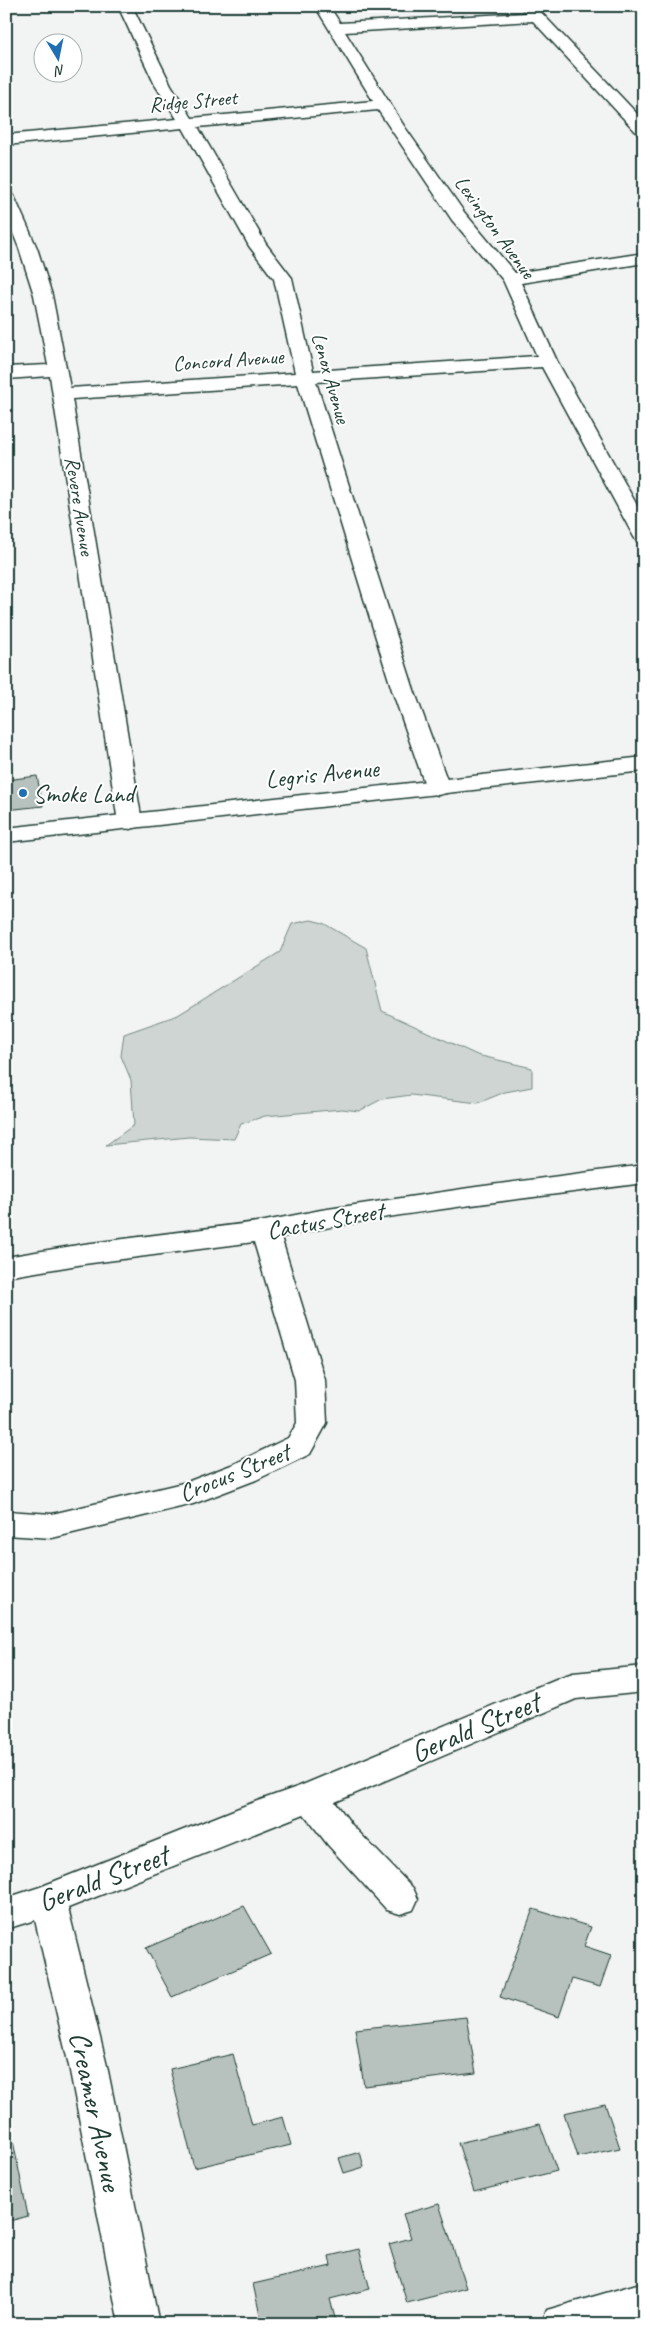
<svg xmlns="http://www.w3.org/2000/svg" width="650" height="2330" viewBox="0 0 650 2330" font-family="Caveat,sans-serif">
  <style>
    .green { fill: #ced5d3; stroke: #768984 }
    .building { fill: #b7c1bd; stroke: #1f3d34 }
    .lines { fill: none; stroke-linecap: round; stroke-linejoin: round }
    .minor-casing { stroke: #1f3d34; stroke-width: 3 }
    .major-casing { stroke: #1f3d34; stroke-width: 3 }
    .minor { fill: #fff; fill-rule: evenodd }
    .major { fill: #fff; fill-rule: evenodd }
    .poi-dot { fill: #1f6fb2; stroke: #fff; stroke-width: 2 }
    .labels { text-anchor: middle; stroke-width: 4; stroke-linejoin: round; paint-order: stroke }
    .far-street-label { font-size: 21px; fill: #1f3d34; stroke: #fff }
    .street-label { font-size: 25px; fill: #1f3d34; stroke: #fff }
    .poi-label { font-size: 25px; fill: #1f3d34; stroke: #fff; text-anchor: start }
    .near-street-label { font-size: 30px; fill: #1f3d34; stroke: #fff }
  </style>
  <rect width="100%" height="100%" fill="#f2f3f3"/>
  <filter id="ink" filterUnits="userSpaceOnUse"><feTurbulence type="fractalNoise" baseFrequency=".02" numOctaves="2"/><feDisplacementMap in="SourceGraphic" scale="10" xChannelSelector="R" yChannelSelector="G"/><feConvolveMatrix kernelMatrix="1 2 1 2 8 2 1 2 1" color-interpolation-filters="sRGB"/></filter>
  <g filter="url(#ink)">
    <path class="green" d="M 311,920 L 323,923 L 366,948 L 382,1011 L 477,1055 L 532,1068 L 532,1087 L 505,1092 L 478,1103 L 411,1095 L 382,1099 L 359,1111 L 342,1109 L 265,1116 L 241,1124 L 234,1139 L 189,1137 L 106,1145 L 134,1125 L 131,1080 L 121,1056 L 124,1034 L 178,1015 L 280,952 L 292,924 Z"/>
    <g class="building">
      <path d="M 37,776 L 43,806 L 6,810 L 6,780 Z"/>
      <path d="M 244,1906 L 271,1954 L 172,1997 L 146,1948 Z"/>
      <path d="M 533,1909 L 591,1927 L 584,1946 L 611,1955 L 600,1987 L 572,1979 L 559,2017 L 500,1997 Z"/>
      <path d="M 466,2017 L 476,2073 L 364,2086 L 355,2029 Z"/>
      <path d="M 233,2054 L 252,2125 L 283,2117 L 291,2145 L 194,2168 L 170,2069 Z"/>
      <path d="M 605,2104 L 620,2148 L 578,2157 L 564,2113 Z"/>
      <path d="M 8,2116 L 28,2216 L 6,2222 L 6,2117 Z"/>
      <path d="M 540,2124 L 557,2171 L 474,2192 L 458,2143 Z"/>
      <path d="M 360,2152 L 364,2167 L 344,2173 L 339,2158 Z"/>
      <path d="M 439,2204 L 466,2288 L 407,2303 L 389,2244 L 411,2238 L 403,2214 Z"/>
      <path d="M 359,2249 L 370,2289 L 330,2299 L 336,2322 L 262,2324 L 253,2284 L 331,2266 L 329,2256 Z"/>
    </g>
    <g class="lines">
      <defs>
        <g id="minor">
          <path d="M 118,6 L 132,6 L 171,85 L 192,118 L 373,101 L 315,6 L 329,6 L 340,23 L 526,13 L 520,6 L 535,6 L 644,121 L 644,136 L 638,134 L 533,21 L 345,32 L 404,126 L 464,212 L 515,273 L 644,253 L 644,263 L 521,283 L 557,361 L 644,518 L 644,543 L 637,541 L 634,537 L 542,367 L 316,382 L 414,690 L 450,788 L 446,793 L 438,795 L 430,793 L 426,788 L 392,690 L 298,384 L 72,399 L 142,822 L 138,827 L 130,829 L 122,827 L 118,822 L 50,376 L 6,379 L 6,367 L 48,365 L 34,295 L 19,248 L 6,216 L 6,191 L 14,196 L 37,248 L 52,295 L 70,388 L 295,373 L 274,279 L 249,246 L 183,128 L 6,145 L 6,135 L 177,119 L 155,85 ZM 378,110 L 452,220 L 503,280 L 537,356 L 313,371 L 292,278 L 266,244 L 198,127 Z"/>
          <path d="M 644,1165 L 644,1183 C 523,1199 400,1211 281,1237 L 325,1380 L 327,1423 L 310,1454 L 256,1480 L 193,1504 L 52,1538 L 6,1535 L 6,1511 L 52,1514 L 187,1482 L 234,1464 L 288,1438 L 297,1423 L 295,1380 L 254,1242 L 84,1264 L 6,1277 L 6,1257 L 84,1244 L 265,1221 L 321,1210 L 476,1187 Z"/>
          <path d="M 644,1666 L 644,1692 L 576,1699 L 335,1802 L 352,1825 L 413,1888 L 418,1899 L 413,1910 L 400,1914 L 387,1910 L 328,1845 L 304,1814 L 68,1908 L 107,2066 L 159,2324 L 119,2324 L 69,2066 L 35,1920 L 6,1929 L 6,1898 L 40,1887 L 249,1804 L 300,1786 L 561,1677 L 573,1673 Z"/>
          <path d="M 644,2282 L 644,2321 L 632,2324 L 541,2324 L 547,2310 Z"/>
        </g>
        <path id="major" d="M 644,757 L 644,771 L 6,842 L 6,828 Z"/>
      </defs>
      <use href="#minor" class="minor-casing"/>
      <use href="#major" class="major-casing"/>
      <use href="#minor" class="minor"/>
      <use href="#major" class="major"/>
    </g>
  </g>
  <circle class="poi-dot" cx="23" cy="793" r="5"/>
  <g class="labels">
    <g class="far-street-label">
      <text transform="translate(193 101) rotate(-5)" y="7">Ridge Street</text>
      <text transform="translate(495 227) rotate(54)" y="7">Lexington Avenue</text>
      <text transform="translate(228 360) rotate(-4)" y="7">Concord Avenue</text>
      <text transform="translate(331 378) rotate(74)" y="7">Lenox Avenue</text>
      <text transform="translate(80 506) rotate(81)" y="7">Revere Avenue</text>
    </g>
    <g class="street-label">
      <text transform="translate(322 773) rotate(-6)" y="9">Legris Avenue</text>
      <text transform="translate(325 1220) rotate(-10)" y="9">Cactus Street</text>
      <text transform="translate(234 1472) rotate(-22)" y="9">Crocus Street</text>
    </g>
    <g class="poi-label">
      <text x="33" y="802">Smoke Land</text>
    </g>
    <g class="near-street-label">
      <text transform="translate(475 1727) rotate(-23)" y="10">Gerald Street</text>
      <text transform="translate(103 1878) rotate(-21)" y="10">Gerald Street</text>
      <text transform="translate(96 2111) rotate(78)" y="10">Creamer Avenue</text>
    </g>
  </g>
  <rect width="650" height="2330" fill="none" stroke="#fff" stroke-width="25"/>
  <rect x="12" y="12" width="625" height="2305" fill="none" stroke="#1f3d34" stroke-width="2" filter="url(#ink)"/>
  <g transform="translate(58 58) rotate(170)"><circle r="24" fill="#ffffff" stroke="#a5b1ae"/>
  <path d="M0-4L9 19L0 12L-9 19Z" fill="#1f6fb2"/>
  <text y="-8" font-size="14" font-weight="bold" text-anchor="middle" fill="#1f3d34">N</text>
  </g>
</svg>
